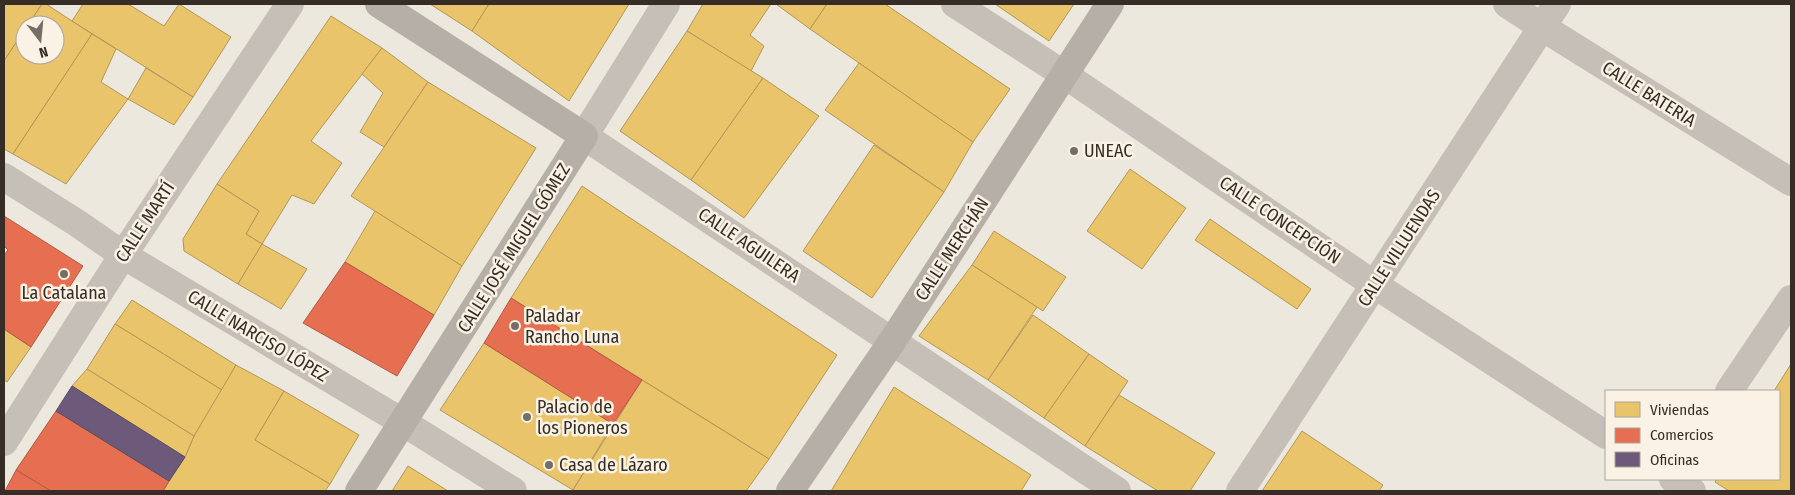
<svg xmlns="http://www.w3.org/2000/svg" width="1795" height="495" viewBox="0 0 1795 495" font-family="'Fira Sans Condensed',sans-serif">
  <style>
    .homes { fill: #e9c46a; stroke: #b39756 }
    .shops { fill: #e76f51; stroke: #b25b44 }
    .offices { fill: #6d597a; stroke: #5c4c61 }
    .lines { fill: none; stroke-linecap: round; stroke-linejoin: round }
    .street { stroke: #c5bfb8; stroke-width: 28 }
    .secondary { stroke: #b6afa8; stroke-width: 28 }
    .poi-dot { fill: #766e66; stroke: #faf3e5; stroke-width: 2 }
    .labels { text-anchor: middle; stroke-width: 5; stroke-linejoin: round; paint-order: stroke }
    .street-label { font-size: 18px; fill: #362d26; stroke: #faf3e5 }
    .poi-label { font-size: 18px; fill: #362d26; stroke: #faf3e5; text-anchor: start }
  </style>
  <rect width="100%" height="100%" fill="#ede8de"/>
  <g class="homes">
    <path d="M 4,4 L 42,4 L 28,25 L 25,25 L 25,29 L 4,61 Z"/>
    <path d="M 42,4 L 46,4 L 92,34 L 13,154 L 4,149 L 4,61 L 25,29 L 25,55 L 55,55 L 55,25 L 28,25 Z"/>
    <path d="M 83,4 L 128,4 L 164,26 L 179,4 L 231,37 L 193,97 L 72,21 Z"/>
    <path d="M 430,4 L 489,4 L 472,31 Z"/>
    <path d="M 489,4 L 629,4 L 569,101 L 472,31 Z"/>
    <path d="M 703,4 L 771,4 L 750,35 L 764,46 L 751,71 L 687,31 Z"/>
    <path d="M 776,4 L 827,4 L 810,29 Z"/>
    <path d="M 827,4 L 885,4 L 1010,89 L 973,142 L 810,29 Z"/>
    <path d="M 995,4 L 1074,4 L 1049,41 Z"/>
    <path d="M 331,16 L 382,48 L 311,141 L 342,163 L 314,204 L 292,195 L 262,244 L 246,234 L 259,211 L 217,184 Z"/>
    <path d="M 687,31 L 763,78 L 691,180 L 620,131 Z"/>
    <path d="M 92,34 L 116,49 L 101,82 L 128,99 L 66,184 L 13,154 Z"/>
    <path d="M 382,48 L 428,82 L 384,147 L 360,132 L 383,93 L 362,74 Z"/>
    <path d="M 859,63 L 973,142 L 944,192 L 825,110 Z"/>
    <path d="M 146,68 L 193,97 L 174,125 L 128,99 Z"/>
    <path d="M 763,78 L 819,116 L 744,218 L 691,180 Z"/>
    <path d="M 428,82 L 536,148 L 462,266 L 351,196 Z"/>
    <path d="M 874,145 L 944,192 L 872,298 L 803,251 Z"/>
    <path d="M 1130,169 L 1186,208 L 1142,269 L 1087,231 Z"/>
    <path d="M 217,184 L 259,211 L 246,234 L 262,244 L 238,284 L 184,251 L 183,239 Z"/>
    <path d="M 582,186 L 837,355 L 769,459 L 511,298 Z"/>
    <path d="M 375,211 L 462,266 L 434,315 L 345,262 Z"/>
    <path d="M 1210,219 L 1311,289 L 1297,309 L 1195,240 Z"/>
    <path d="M 994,231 L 1066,277 L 1043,311 L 972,265 Z"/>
    <path d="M 262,244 L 307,269 L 281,309 L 238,284 Z"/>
    <path d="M 972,265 L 1037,307 L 988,380 L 919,336 Z"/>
    <path d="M 132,300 L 236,365 L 222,390 L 115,324 Z"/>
    <path d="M 1033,315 L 1089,354 L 1044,418 L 988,380 Z"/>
    <path d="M 115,324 L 222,390 L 194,436 L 87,369 Z"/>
    <path d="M 4,329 L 31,347 L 7,382 L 4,380 Z"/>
    <path d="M 484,343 L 613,424 L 573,490 L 440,410 Z"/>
    <path d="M 1089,354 L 1128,381 L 1085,446 L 1044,418 Z"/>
    <path d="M 1791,364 L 1791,491 L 1729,491 L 1715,482 L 1717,479 L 1779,479 L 1779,391 L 1774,391 Z"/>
    <path d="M 236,365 L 284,391 L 255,440 L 330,484 L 325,491 L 163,491 L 185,457 L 194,436 Z"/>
    <path d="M 87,369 L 194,436 L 185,457 L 72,386 Z"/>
    <path d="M 642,380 L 769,459 L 746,491 L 575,491 L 573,490 Z"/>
    <path d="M 894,387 L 1031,475 L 1021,491 L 831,491 Z"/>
    <path d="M 284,391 L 359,435 L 330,484 L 255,440 Z"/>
    <path d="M 1119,395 L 1215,453 L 1190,491 L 1158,491 L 1085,446 Z"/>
    <path d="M 1302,431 L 1383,485 L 1379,491 L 1262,491 Z"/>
    <path d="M 408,466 L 448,491 L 392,491 Z"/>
  </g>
  <g class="shops">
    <path d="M 4,216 L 83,266 L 31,347 L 4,329 L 4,255 L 8,250 L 4,246 Z"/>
    <path d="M 345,262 L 434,315 L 397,376 L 303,323 Z"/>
    <path d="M 511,298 L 642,380 L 613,424 L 484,343 Z"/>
    <path d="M 56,411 L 169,481 L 163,491 L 51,491 L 16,470 Z"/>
    <path d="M 16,470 L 51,491 L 5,491 Z"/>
  </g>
  <path class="offices" d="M 72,386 L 185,457 L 169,481 L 56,411 Z"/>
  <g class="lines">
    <g class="street">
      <path d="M 666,4 L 584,136 L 1117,491"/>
      <path d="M 955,4 L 1065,75 L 1375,285 L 1606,435"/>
      <path d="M 1507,4 L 1542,27 L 1791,182"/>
      <path d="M 4,177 L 77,223 L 123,255 L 404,423 L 513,491"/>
      <path d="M 1729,391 L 1791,299"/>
      <path d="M 4,442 L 123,255 L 290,4"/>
      <path d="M 1673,479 L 1692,491"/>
      <path d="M 1240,491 L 1557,4"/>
    </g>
    <g class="secondary">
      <path d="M 359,491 L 584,136 L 379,4"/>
      <path d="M 790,491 L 893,340 L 1110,4"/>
    </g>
  </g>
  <g class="poi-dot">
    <circle cx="1074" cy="151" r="5"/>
    <circle cx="64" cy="274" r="5"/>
    <circle cx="515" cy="326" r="5"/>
    <circle cx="527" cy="417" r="5"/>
    <circle cx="549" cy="465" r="5"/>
  </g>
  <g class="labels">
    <g class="street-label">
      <text transform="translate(1649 94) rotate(32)" y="6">CALLE BATERIA</text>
      <text transform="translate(1280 220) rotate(34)" y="6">CALLE CONCEPCIÓN</text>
      <text transform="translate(145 222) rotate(-57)" y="6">CALLE MARTÍ</text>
      <text transform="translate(749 245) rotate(34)" y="6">CALLE AGUILERA</text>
      <text transform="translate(514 248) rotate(-58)" y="6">CALLE JOSÉ MIGUEL GÓMEZ</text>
      <text transform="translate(1399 248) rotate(-57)" y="6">CALLE VILLUENDAS</text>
      <text transform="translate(952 249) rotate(-57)" y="6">CALLE MERCHÁN</text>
      <text transform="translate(258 336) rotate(31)" y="6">CALLE NARCISO LÓPEZ</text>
    </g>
    <g class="poi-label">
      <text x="1084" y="157">UNEAC</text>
      <text x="64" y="299" text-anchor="middle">La Catalana</text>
      <text x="525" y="322">Paladar<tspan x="525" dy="21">Rancho Luna</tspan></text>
      <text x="537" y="413">Palacio de<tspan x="537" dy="21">los Pioneros</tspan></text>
      <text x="559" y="471">Casa de Lázaro</text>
    </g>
  </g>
  <rect width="1795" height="495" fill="none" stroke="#362d26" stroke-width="10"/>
  <rect x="1605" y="390" width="175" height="90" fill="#faf3e5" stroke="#aca499"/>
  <rect x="1615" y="402" width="25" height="15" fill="#e9c46a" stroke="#aca499"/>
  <text x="1650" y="415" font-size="15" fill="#362d26">Viviendas</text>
  <rect x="1615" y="428" width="25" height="15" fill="#e76f51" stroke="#aca499"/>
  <text x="1650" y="440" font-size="15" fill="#362d26">Comercios</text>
  <rect x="1615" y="452" width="25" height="15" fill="#6d597a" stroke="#aca499"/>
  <text x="1650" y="465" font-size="15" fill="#362d26">Oficinas</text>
  <g transform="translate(40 40) rotate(164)"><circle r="24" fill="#faf3e5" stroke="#aca499"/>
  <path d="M0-4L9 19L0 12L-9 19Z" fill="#766e66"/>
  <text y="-8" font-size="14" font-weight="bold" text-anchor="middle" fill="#362d26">N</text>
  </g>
</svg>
